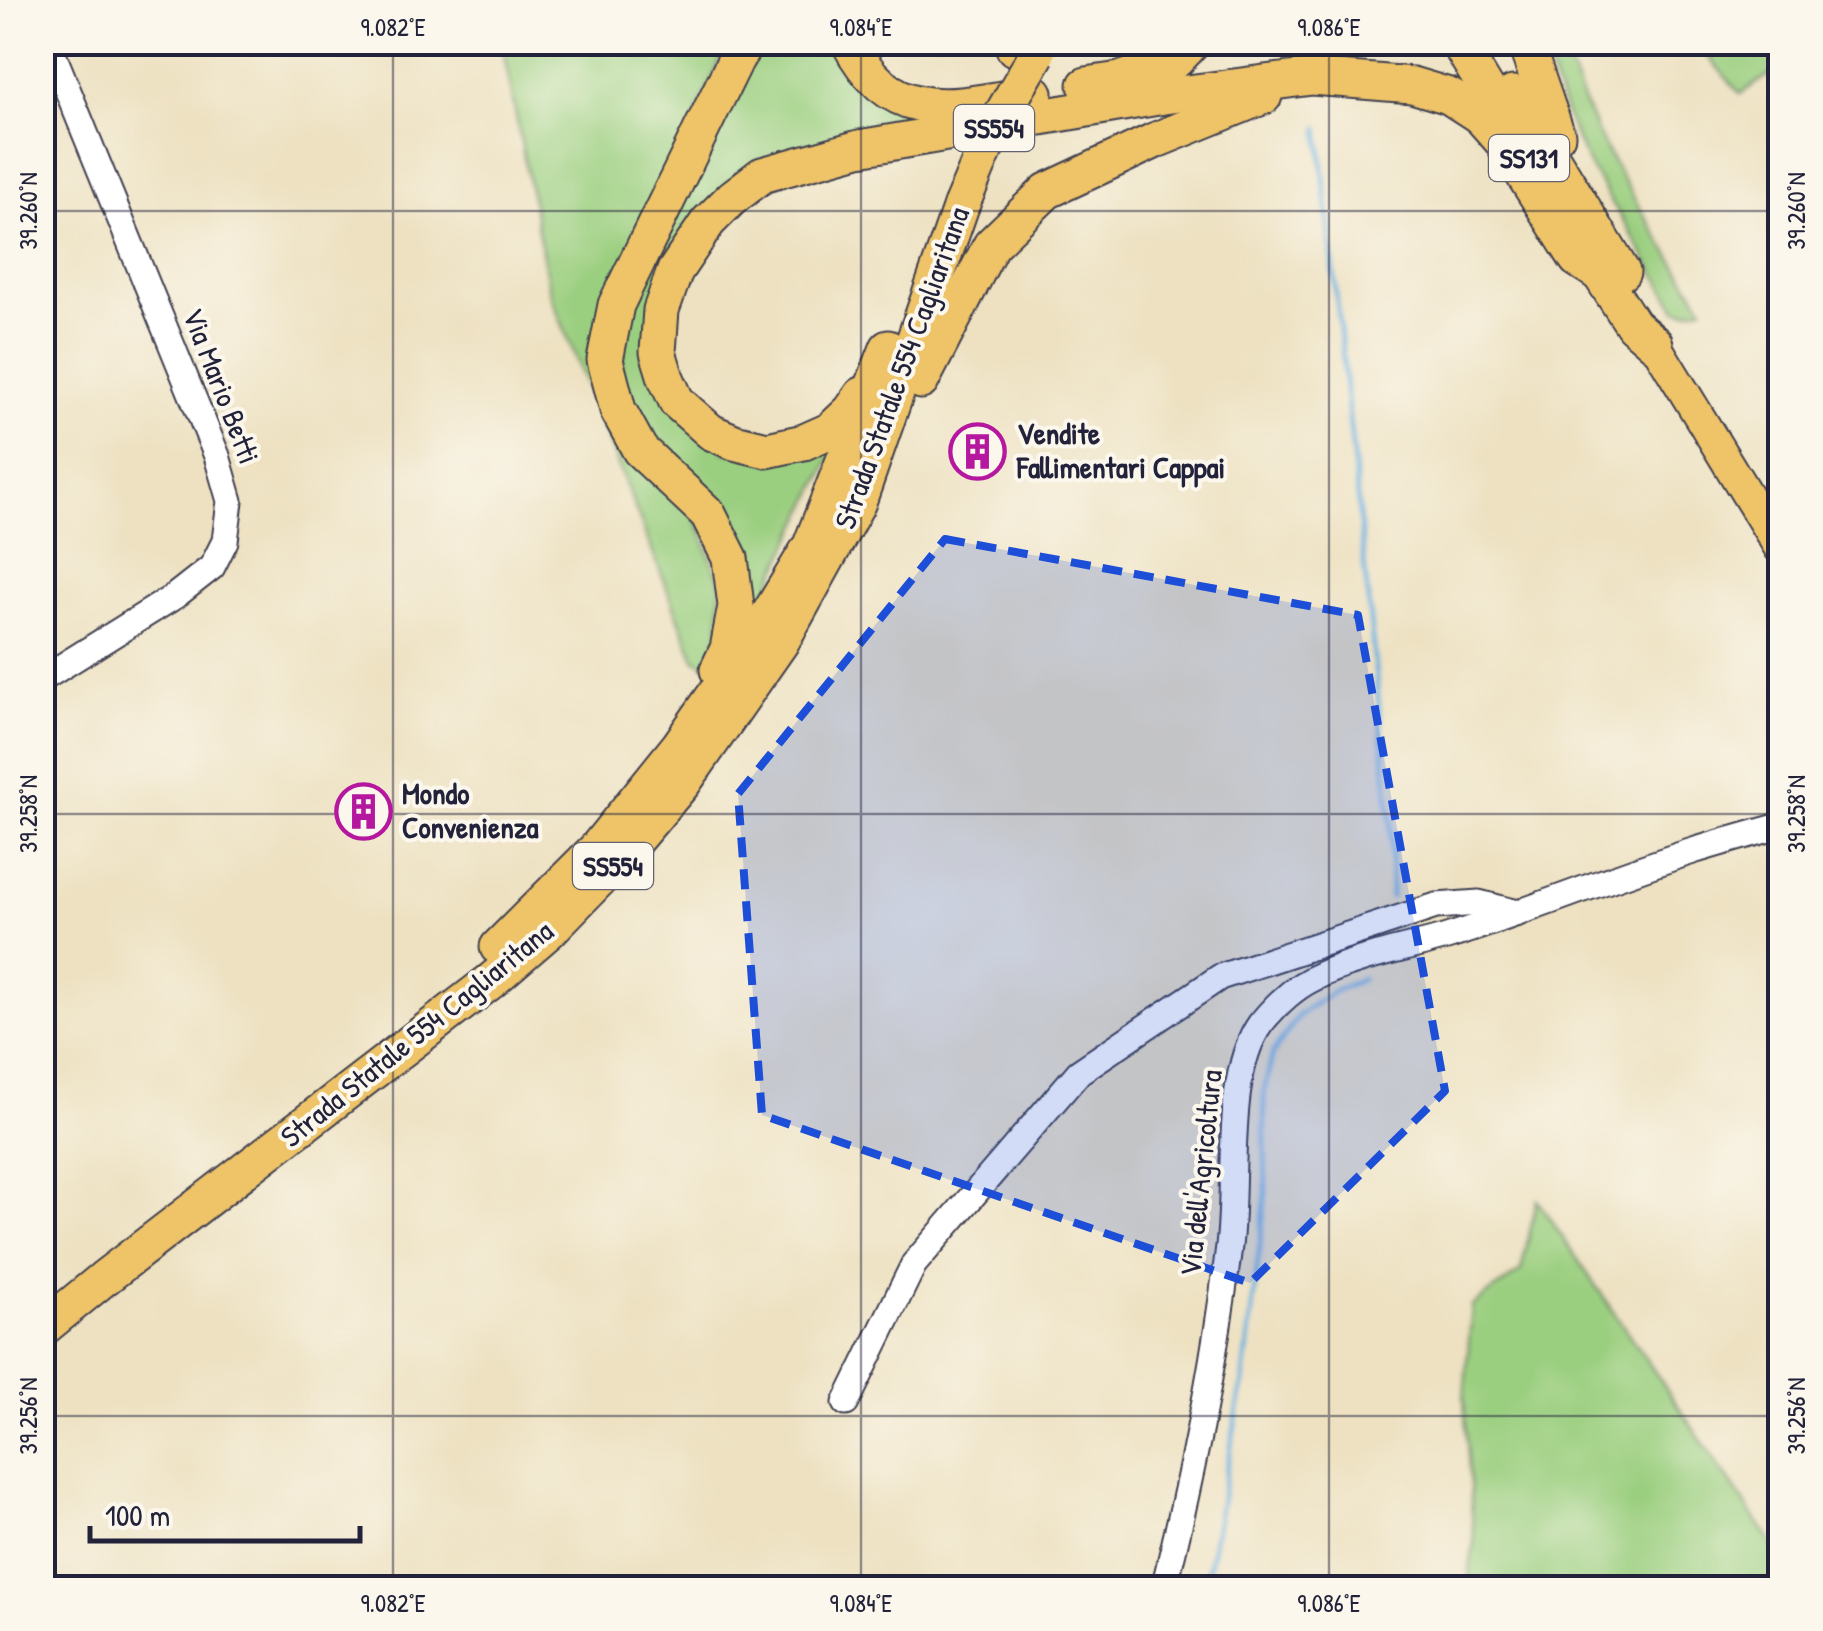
<svg xmlns="http://www.w3.org/2000/svg" width="1823" height="1631" viewBox="0 0 1823 1631" font-family="'Patrick Hand',sans-serif">
  <style>
    .green { fill: #9bcf80; stroke: #5e785e; stroke-width: 2.5 }
    .lines { fill: none; stroke-linecap: round; stroke-linejoin: round }
    .stream { stroke: #66afde; stroke-width: 5 }
    .minor-casing { stroke: #403f4f; stroke-width: 29 }
    .major-casing { stroke: #403f4f; stroke-width: 34 }
    .highway-casing { stroke: #403f4f; stroke-width: 39 }
    .minor { stroke: #fff; stroke-width: 25 }
    .major { stroke: #efc469; stroke-width: 30 }
    .highway { stroke: #efc469; stroke-width: 35 }
    .highway-bridge-casing { stroke: #403f4f; stroke-width: 39; stroke-linecap: butt }
    .highway-bridge { stroke: #efc469; stroke-width: 35 }
    .marked { fill: #1d4ed8; fill-opacity: 0.2; stroke: #1d4ed8; stroke-width: 8; stroke-dasharray: 20 12; stroke-linejoin: round }
    .ticks { fill: none; stroke: #22223b; stroke-width: 2.5; stroke-opacity: 0.45 }
    .labels { text-anchor: middle; stroke-width: 8; stroke-linejoin: round; paint-order: stroke }
    .shield { fill: #fbf7ec; stroke: #636270; stroke-width: 2.5 }
    .shield-label { font-size: 28px; font-weight: bold; fill: #22223b }
    .street-label { font-size: 30px; fill: #22223b; stroke: #fbf7ec }
    .poi-label { font-size: 30px; font-weight: bold; fill: #22223b; stroke: #fbf7ec; text-anchor: start }
    .neatline { fill: none; stroke: #22223b; stroke-width: 4 }
    .ticks-label { font-size: 25px; text-anchor: middle; fill: #22223b }
  </style>
  <rect width="100%" height="100%" fill="#fbf7ec"/>
  <filter id="ink" filterUnits="userSpaceOnUse"><feTurbulence type="fractalNoise" baseFrequency=".01" numOctaves="2"/><feDisplacementMap in="SourceGraphic" scale="20" xChannelSelector="R" yChannelSelector="G"/><feConvolveMatrix kernelMatrix="1 2 1 2 8 2 1 2 1" color-interpolation-filters="sRGB"/></filter>
  <filter id="wash" filterUnits="userSpaceOnUse"><feTurbulence type="fractalNoise" baseFrequency=".0048" numOctaves="4" result="noise"/><feDisplacementMap in="SourceGraphic" scale="40" xChannelSelector="R" yChannelSelector="G"/><feGaussianBlur stdDeviation="2.25" result="paint"/><feColorMatrix in="noise" values="0 0 0 0 0 0 0 0 0 0 0 0 0 0 0 0 0 1.4 0 .05"/><feComposite in="paint" operator="in"/></filter>
  <g filter="url(#wash)">
    <rect width="100%" height="100%" fill="#ede1c1"/>
    <g class="green">
      <path d="M 502,43 L 728,43 L 596,336 L 695,517 L 721,584 L 719,634 L 708,667 L 695,659 L 550,293 Z"/>
      <path d="M 757,43 L 837,43 L 934,115 L 728,183 L 647,336 L 724,452 L 840,439 L 750,626 L 670,459 L 633,416 L 620,385 L 626,302 Z"/>
      <path d="M 1541,43 L 1563,43 C 1589,140 1650,222 1703,307 L 1685,311 L 1677,309 L 1586,160 L 1565,113 Z"/>
      <path d="M 1697,43 L 1780,43 L 1780,67 L 1740,94 Z"/>
      <path d="M 1537,1200 L 1780,1555 L 1780,1588 L 1467,1588 L 1474,1543 L 1464,1398 L 1472,1306 L 1521,1271 Z"/>
    </g>
    <g class="lines">
      <g class="stream">
        <path d="M 1317,42 L 1317,45"/>
        <path d="M 1319,128 L 1391,822 L 1391,897"/>
        <path d="M 1205,1588 L 1244,1376 L 1266,1193 L 1264,1091 L 1273,1053 L 1300,1014 L 1334,991 L 1362,979"/>
      </g>
    </g>
  </g>
  <g filter="url(#ink)">
    <g class="lines">
      <defs>
        <g id="minor">
          <path d="M 42,679 L 175,596 L 212,567 L 225,541 L 230,501 L 217,456 L 48,42"/>
          <path d="M 846,1403 L 914,1264 L 1079,1072 L 1220,977 L 1436,906 L 1479,903 L 1518,913"/>
          <path d="M 1164,1588 C 1192,1476 1215,1361 1229,1246 C 1237,1184 1224,1073 1261,1023 C 1275,1006 1292,989 1312,979 C 1355,957 1404,950 1450,936 C 1532,910 1611,877 1693,851 C 1722,842 1751,834 1780,826"/>
        </g>
        <path id="major" d="M 1655,344 L 1780,549"/>
        <g id="highway">
          <path d="M 849,42 C 893,129 956,106 1035,93"/>
          <path d="M 1458,42 L 1513,133"/>
          <path d="M 1525,42 L 1557,135"/>
          <path d="M 1014,48 L 1018,42"/>
          <path d="M 1086,85 L 1120,80 L 1176,60 L 1193,42"/>
          <path d="M 1513,94 L 1622,272"/>
          <path d="M 1587,254 L 1633,325 L 1655,344"/>
          <path d="M 921,381 L 991,245 L 1047,191 L 1156,140 L 1264,96"/>
          <path d="M 862,395 L 851,411 L 831,430 L 804,442 L 767,450 L 734,442 L 711,432 L 677,402 L 666,378 L 658,352 L 661,310 L 675,271 L 708,222 L 732,198 L 762,175 L 859,148 L 1164,96 L 1312,77 L 1412,85 L 1449,96 L 1480,116 L 1503,142 L 1577,259 L 1600,274"/>
          <path d="M 718,670 L 728,649 L 736,606 L 730,558 L 708,514 L 640,450 L 618,410 L 605,360 L 616,305 L 736,59 L 747,42"/>
          <path d="M 498,947 L 596,849 L 679,746 L 754,639 L 811,545 L 888,348"/>
          <path d="M 42,1329 L 103,1279 L 491,981 L 550,930 L 615,863 L 683,783 L 781,642 L 858,502 L 961,206"/>
        </g>
      </defs>
      <use href="#minor" class="minor-casing"/>
      <use href="#major" class="major-casing"/>
      <use href="#highway" class="highway-casing"/>
      <use href="#minor" class="minor"/>
      <use href="#major" class="major"/>
      <use href="#highway" class="highway"/>
      <defs>
        <path id="highway-bridge" d="M 961,206 L 994,128 L 1037,54"/>
      </defs>
      <use href="#highway-bridge" class="highway-bridge-casing"/>
      <use href="#highway-bridge" class="highway-bridge"/>
    </g>
  </g>
  <path class="marked" d="M 945,539 L 1358,615 L 1445,1091 L 1250,1283 L 762,1115 L 738,794 Z"/>
  <path class="ticks" d="M 393,42 L 393,1588M 861,42 L 861,1588M 1329,42 L 1329,1588M 42,211 L 1780,211M 42,814 L 1780,814M 42,1416 L 1780,1416"/>
  <defs>
    <symbol id="building-ring" viewBox="-11 -11 22 22"><circle r="9.5" fill="#fbf7ec" stroke="#b5179e" stroke-width="1.5"/><path d="M-4-6H4V6H1V3H-1V6H-4ZM-2.5-4.3h1.7v1.8h-1.7ZM.8-4.3h1.7v1.8H.8ZM-2.5-1h1.7V.8h-1.7ZM.8-1h1.7V.8H.8Z" fill="#b5179e"/></symbol>
  </defs>
  <g fill-rule="evenodd">
    <use href="#building-ring" x="946" y="420" width="63" height="63"/>
    <use href="#building-ring" x="332" y="780" width="63" height="63"/>
  </g>
  <g class="labels">
    <g class="shield">
      <rect x="954" y="105" width="80" height="46" rx="8"/>
      <rect x="1489" y="135" width="80" height="46" rx="8"/>
      <rect x="573" y="843" width="80" height="46" rx="8"/>
    </g>
    <g class="shield-label">
      <text x="994" y="138">SS554</text>
      <text x="1529" y="168">SS131</text>
      <text x="613" y="876">SS554</text>
    </g>
    <g class="street-label">
      <text transform="translate(902 368) rotate(-70)" y="10">Strada Statale 554 Cagliaritana</text>
      <text transform="translate(221 386) rotate(69)" y="10">Via Mario Betti</text>
      <text transform="translate(417 1034) rotate(-39)" y="10">Strada Statale 554 Cagliaritana</text>
      <text transform="translate(1201 1173) rotate(-84)" y="10">Via dell'Agricoltura</text>
    </g>
    <g class="poi-label">
      <text x="1017" y="444">Vendite<tspan x="1017" dy="34">Fallimentari Cappai</tspan></text>
      <text x="402" y="804">Mondo<tspan x="402" dy="34">Convenienza</tspan></text>
    </g>
  </g>
  <rect width="1823" height="1631" fill="none" stroke="#fbf7ec" stroke-width="110"/>
  <path d="M90 1526v15h270v-15" fill="none" stroke="#22223b" stroke-width="5"/>
  <text x="105" y="1526" font-size="30" fill="#22223b" stroke="#fbf7ec" stroke-width="8" paint-order="stroke">100 m</text>
  <rect x="55" y="55" width="1713" height="1521" class="neatline"/>
  <g class="ticks-label">
    <text x="393" y="36">9.082°E</text>
    <text x="861" y="36">9.084°E</text>
    <text x="1329" y="36">9.086°E</text>
    <text transform="translate(28 211) rotate(-90)" y="9">39.260°N</text>
    <text transform="translate(1796 211) rotate(-90)" y="9">39.260°N</text>
    <text transform="translate(28 814) rotate(-90)" y="9">39.258°N</text>
    <text transform="translate(1796 814) rotate(-90)" y="9">39.258°N</text>
    <text transform="translate(28 1416) rotate(-90)" y="9">39.256°N</text>
    <text transform="translate(1796 1416) rotate(-90)" y="9">39.256°N</text>
    <text x="393" y="1612">9.082°E</text>
    <text x="861" y="1612">9.084°E</text>
    <text x="1329" y="1612">9.086°E</text>
  </g>
</svg>
